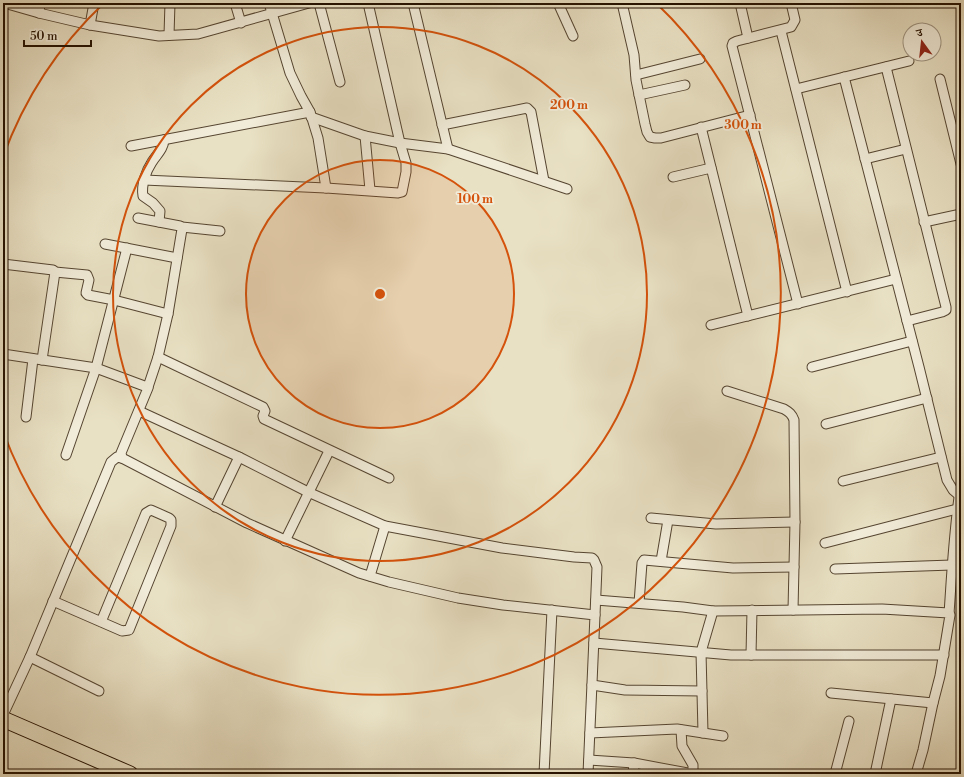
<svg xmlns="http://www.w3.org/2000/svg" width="964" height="777" viewBox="0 0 964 777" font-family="'Libre Bodoni','Noto Serif Devanagari',serif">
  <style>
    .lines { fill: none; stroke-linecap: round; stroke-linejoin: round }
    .minor-casing { stroke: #554531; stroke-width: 11 }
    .trunk-casing { stroke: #241100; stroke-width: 17 }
    .minor { stroke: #f1ecd9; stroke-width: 9 }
    .trunk { stroke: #e9e1c4; stroke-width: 15 }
    .ring { fill: none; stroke: #d4520b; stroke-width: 2 }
    .centre { fill: #d4520b; stroke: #f1ecd9; stroke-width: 2 }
    .ring-label { font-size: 12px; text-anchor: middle; font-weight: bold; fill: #d4520b; stroke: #f1ecd9; stroke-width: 3.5; stroke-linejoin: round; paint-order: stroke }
  </style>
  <rect width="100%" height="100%" fill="#e9e1c4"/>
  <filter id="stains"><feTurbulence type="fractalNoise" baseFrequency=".005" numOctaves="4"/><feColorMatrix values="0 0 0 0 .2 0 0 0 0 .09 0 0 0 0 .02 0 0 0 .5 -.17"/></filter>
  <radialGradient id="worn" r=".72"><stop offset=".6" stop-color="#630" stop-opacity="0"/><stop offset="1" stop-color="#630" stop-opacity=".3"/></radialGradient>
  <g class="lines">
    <defs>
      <g id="minor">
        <path d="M 4,3 L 39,13 L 90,25 L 159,36 L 198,34 L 309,3"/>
        <path d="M 235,3 L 241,23"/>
        <path d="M 269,3 L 290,73 L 301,96 L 310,112 L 318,138 L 326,188"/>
        <path d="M 319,3 L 340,82"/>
        <path d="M 413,3 L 448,149"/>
        <path d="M 558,3 L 573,36"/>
        <path d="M 622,3 L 634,55 L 636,80 L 645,124 L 647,132 L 650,137 L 655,138 L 661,138 L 750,115"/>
        <path d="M 740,3 L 748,38"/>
        <path d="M 791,3 L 795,20 L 791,27 L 737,41 L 733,43 L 732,46 L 798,304"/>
        <path d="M 39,13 L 40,3"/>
        <path d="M 90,25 L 94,3"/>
        <path d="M 781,31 L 847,292"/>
        <path d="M 169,35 L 170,3"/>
        <path d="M 886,67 L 946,307 L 946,310 L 942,312 L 907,321"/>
        <path d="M 636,75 L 700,59"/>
        <path d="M 844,77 L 919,367 L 947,480 L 953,490 L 959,495"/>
        <path d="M 940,79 L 961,164"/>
        <path d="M 796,89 L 909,61"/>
        <path d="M 639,95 L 685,85"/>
        <path d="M 311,117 L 365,136 L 400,143 L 448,149 L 567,189"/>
        <path d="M 442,125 L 527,108 L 531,112 L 544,181"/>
        <path d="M 701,127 L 748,316"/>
        <path d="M 365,136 L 370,190"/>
        <path d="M 131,146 L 310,112"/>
        <path d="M 865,159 L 906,149"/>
        <path d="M 673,177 L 711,168"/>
        <path d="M 144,180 L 326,188 L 398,193 L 402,192 L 406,172 L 406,163 L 400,143 L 368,3"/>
        <path d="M 138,218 L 180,226 L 182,229 L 168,314 L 158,357 L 148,387"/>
        <path d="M 159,222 L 160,211 L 153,203 L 143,196 C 141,185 146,171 152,162 C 157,154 163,150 164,140"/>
        <path d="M 924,222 L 961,214"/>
        <path d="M 182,227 L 220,231"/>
        <path d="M 105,244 L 177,258"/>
        <path d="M 3,264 L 53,270 L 55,272 L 42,360"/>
        <path d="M 55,272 L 87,275 L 89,280 L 86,293 L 88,295 L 114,300 L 168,314"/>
        <path d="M 711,325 L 896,279"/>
        <path d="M 3,354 L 96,368 L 147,387 L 148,388 L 121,453 L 122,458 L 247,523 L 359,573 L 389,582 L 458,598 L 503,605 L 595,615 L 588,774"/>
        <path d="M 158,357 L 263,407 L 265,411 L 263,416 L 264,419 L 389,478"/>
        <path d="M 812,367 L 912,341"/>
        <path d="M 727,391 L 784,409 C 789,412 792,414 794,420 L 795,522 L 793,610"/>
        <path d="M 139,411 L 239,457 L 308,492 L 385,526 L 502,548 L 574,557 L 592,558 L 594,560 L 597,567 L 595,615"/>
        <path d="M 26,417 L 33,359"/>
        <path d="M 826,424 L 927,398"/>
        <path d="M 66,455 L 96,368 L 127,248"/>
        <path d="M 843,481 L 941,457"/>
        <path d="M 215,507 L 239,457"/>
        <path d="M 651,518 L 716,524 L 795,522"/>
        <path d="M 285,541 L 329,451"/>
        <path d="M 825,543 L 957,509"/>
        <path d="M 661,561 L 668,520"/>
        <path d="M 835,569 L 952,565"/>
        <path d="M 370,576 L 385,526"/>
        <path d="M 596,600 L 683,607 L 713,611 L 882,609 L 949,613 L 950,615 L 940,676 L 933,703 L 923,750 L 916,774"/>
        <path d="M 53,601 L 122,631 L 129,630 L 171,526 L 171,520 L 169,518 L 151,510 L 146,513 L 101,622"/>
        <path d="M 639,603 L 642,563 L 644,560 L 733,568 L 794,567"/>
        <path d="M 949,614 C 952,570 954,527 961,484"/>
        <path d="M 594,643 L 731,655 L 944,655"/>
        <path d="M 751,655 L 752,610"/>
        <path d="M 30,657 L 99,691"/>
        <path d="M 592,685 L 625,690 L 702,691"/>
        <path d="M 831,693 L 933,703"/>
        <path d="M 3,715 L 30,657 L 111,462 L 117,457 L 122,458"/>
        <path d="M 681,730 L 682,746 L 693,765 L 693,774"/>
        <path d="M 590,733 L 677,729 L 723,736"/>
        <path d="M 703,733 L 701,652 L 713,611"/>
        <path d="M 589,760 L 634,763 L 693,774"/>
        <path d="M 544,774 L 552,610"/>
        <path d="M 633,774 L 634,763"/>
        <path d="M 835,774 L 849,721"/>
        <path d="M 875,774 L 891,699"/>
      </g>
      <path id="trunk" d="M 3,719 L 130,774"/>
    </defs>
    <use href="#minor" class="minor-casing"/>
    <use href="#trunk" class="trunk-casing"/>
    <use href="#minor" class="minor"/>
    <use href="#trunk" class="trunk"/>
  </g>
  <circle cx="380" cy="294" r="134" fill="#d4520b" fill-opacity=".12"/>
  <g class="ring">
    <circle cx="380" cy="294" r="134"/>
    <circle cx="380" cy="294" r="267"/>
    <path d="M3 157A401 401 0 0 1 104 3M656 3A401 401 0 1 1 3 431"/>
  </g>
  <circle cx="380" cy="294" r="6" class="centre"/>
  <g class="ring-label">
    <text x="569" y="109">200 m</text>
    <text x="743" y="129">300 m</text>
    <text x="475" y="203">100 m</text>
  </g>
  <rect width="964" height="777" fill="none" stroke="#e9e1c4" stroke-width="16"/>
  <rect x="4" y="4" width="956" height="769" fill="none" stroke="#241100" stroke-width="2"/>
  <rect x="8" y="8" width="948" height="761" fill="none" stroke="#241100"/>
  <g transform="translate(922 42) rotate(345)"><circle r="19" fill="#f1ecd9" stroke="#9f9482"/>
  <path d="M0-3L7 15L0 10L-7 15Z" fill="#8f2418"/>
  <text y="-6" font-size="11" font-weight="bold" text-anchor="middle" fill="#241100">उ</text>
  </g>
  <path d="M24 40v6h67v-6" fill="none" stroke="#241100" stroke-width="2"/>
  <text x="30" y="40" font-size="12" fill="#241100" stroke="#f1ecd9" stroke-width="3" paint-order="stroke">50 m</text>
  <rect width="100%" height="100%" filter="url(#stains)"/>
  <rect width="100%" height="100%" fill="url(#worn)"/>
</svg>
